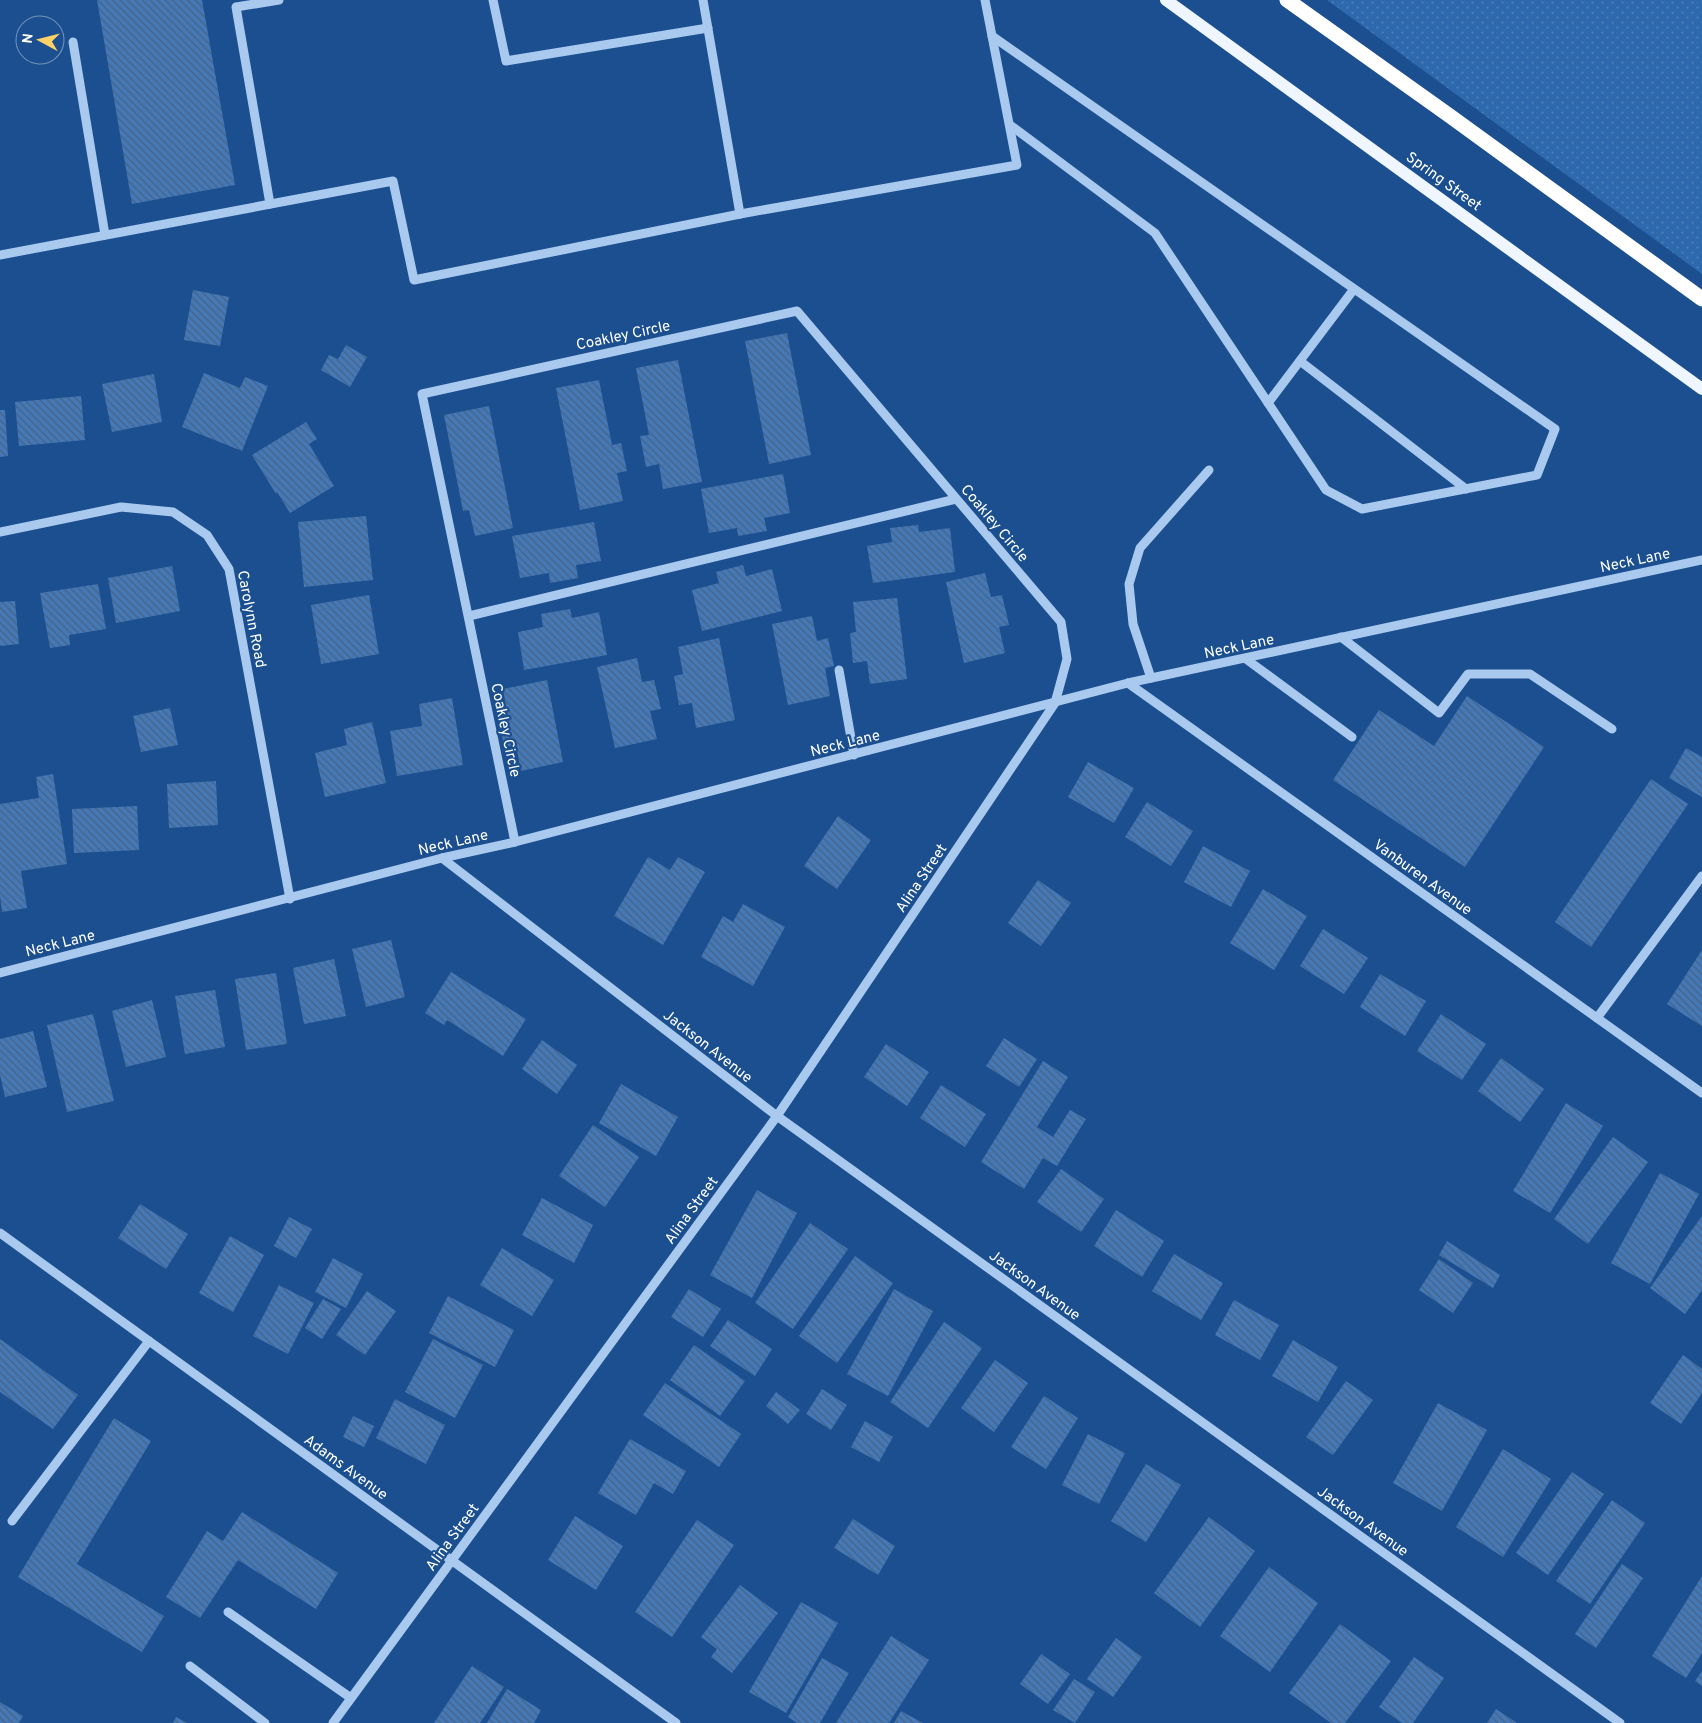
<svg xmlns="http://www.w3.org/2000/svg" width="1702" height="1723" viewBox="0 0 1702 1723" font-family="Overpass,sans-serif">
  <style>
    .grass { fill: url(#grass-dots) }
    .building { fill: url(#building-back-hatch) }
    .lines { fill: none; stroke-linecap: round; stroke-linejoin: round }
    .minor { stroke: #a9c9ee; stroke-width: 9 }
    .major { stroke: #f0f6ff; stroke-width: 12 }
    .highway { stroke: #fff; stroke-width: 15 }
    .labels { text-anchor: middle; stroke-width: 4.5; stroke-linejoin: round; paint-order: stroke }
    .street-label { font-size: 15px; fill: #fff; stroke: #1b4f8f }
  </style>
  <defs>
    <pattern id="grass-dots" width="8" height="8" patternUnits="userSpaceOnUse" patternTransform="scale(1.25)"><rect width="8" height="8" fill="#2e69ad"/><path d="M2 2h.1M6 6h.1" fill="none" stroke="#4d80b9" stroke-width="1.8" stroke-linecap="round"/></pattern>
    <pattern id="building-back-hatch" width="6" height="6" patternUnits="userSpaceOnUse" patternTransform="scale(1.25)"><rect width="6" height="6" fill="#4478b7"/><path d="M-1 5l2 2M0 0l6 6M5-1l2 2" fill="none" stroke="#486282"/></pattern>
  </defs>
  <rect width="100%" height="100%" fill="#1b4f8f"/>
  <path class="grass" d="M 1327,0 L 1702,0 L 1702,274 Z"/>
  <g class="building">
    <path d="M 97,0 L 202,0 L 235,185 L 132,204 Z"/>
    <path d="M 193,290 L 229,297 L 220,346 L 184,340 Z"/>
    <path d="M 787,333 L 811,455 L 769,464 L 745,341 Z"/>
    <path d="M 346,345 L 367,357 L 350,387 L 321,370 L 329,355 L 338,359 Z"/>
    <path d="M 678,360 L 702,482 L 663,489 L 659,464 L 646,467 L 640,436 L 649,435 L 636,368 Z"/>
    <path d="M 204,373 L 240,388 L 245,377 L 268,386 L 242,451 L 182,427 Z"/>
    <path d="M 154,374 L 162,422 L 112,432 L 102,384 Z"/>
    <path d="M 599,380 L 612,445 L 621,443 L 627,471 L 617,473 L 623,501 L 580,510 L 556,388 Z"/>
    <path d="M 81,396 L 85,440 L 19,446 L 15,402 Z"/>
    <path d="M 489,406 L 513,528 L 475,536 L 469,510 L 463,511 L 444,415 Z"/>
    <path d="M 0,410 L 5,410 L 8,456 L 0,457 Z"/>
    <path d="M 306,422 L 317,439 L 309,444 L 334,486 L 290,513 L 277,492 L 276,494 L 252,455 Z"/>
    <path d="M 783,474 L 790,513 L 764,518 L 767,531 L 738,536 L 737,528 L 709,533 L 701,489 Z"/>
    <path d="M 366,516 L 373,580 L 304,587 L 298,522 Z"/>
    <path d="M 594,522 L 601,561 L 576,565 L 578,578 L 550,583 L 549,573 L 520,578 L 512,536 Z"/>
    <path d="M 918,525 L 919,532 L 950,528 L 955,572 L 873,583 L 867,546 L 892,542 L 890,528 Z"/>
    <path d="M 743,565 L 746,576 L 772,569 L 782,611 L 702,631 L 692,590 L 719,583 L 716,572 Z"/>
    <path d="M 172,566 L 180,611 L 116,623 L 108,578 Z"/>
    <path d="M 985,573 L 991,597 L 1002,595 L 1009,625 L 999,627 L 1005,653 L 964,663 L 946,582 Z"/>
    <path d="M 98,584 L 106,629 L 69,635 L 70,645 L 50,648 L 40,593 Z"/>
    <path d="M 369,595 L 379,654 L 321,664 L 311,605 Z"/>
    <path d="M 897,598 L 907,679 L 870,684 L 867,661 L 853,663 L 850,633 L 856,632 L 853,602 Z"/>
    <path d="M 15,601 L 19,644 L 0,646 L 0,602 Z"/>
    <path d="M 570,609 L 572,618 L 599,612 L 607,655 L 524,670 L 518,632 L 543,627 L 541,614 Z"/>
    <path d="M 812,616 L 817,641 L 828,638 L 834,666 L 825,668 L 830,696 L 788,705 L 772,624 Z"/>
    <path d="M 719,638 L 735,720 L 696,728 L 692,703 L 679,705 L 674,676 L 683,674 L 678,647 Z"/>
    <path d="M 637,658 L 642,682 L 654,680 L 661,709 L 650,711 L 657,739 L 615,748 L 597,667 Z"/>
    <path d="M 547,680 L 563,762 L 521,771 L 516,745 L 504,747 L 499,719 L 508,717 L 503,689 Z"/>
    <path d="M 1467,696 L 1544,747 L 1465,867 L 1333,780 L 1379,710 L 1434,746 Z"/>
    <path d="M 452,698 L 463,765 L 397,776 L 390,731 L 422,726 L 419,704 Z"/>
    <path d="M 170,708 L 178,745 L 141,752 L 133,716 Z"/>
    <path d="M 372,722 L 386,783 L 325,797 L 315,753 L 347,745 L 344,729 Z"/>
    <path d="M 1686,748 L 1702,757 L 1702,797 L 1669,778 Z"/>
    <path d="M 1088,762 L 1134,788 L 1114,823 L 1068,797 Z"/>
    <path d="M 53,774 L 67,864 L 21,871 L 27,908 L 2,912 L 0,896 L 0,804 L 39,798 L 36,777 Z"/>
    <path d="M 1651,779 L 1688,804 L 1591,947 L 1555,922 Z"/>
    <path d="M 216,781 L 218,825 L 169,828 L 167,784 Z"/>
    <path d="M 1147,802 L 1193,831 L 1171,866 L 1125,837 Z"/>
    <path d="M 137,806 L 139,850 L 74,853 L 72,809 Z"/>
    <path d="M 838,816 L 871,840 L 837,889 L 804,866 Z"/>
    <path d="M 1203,846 L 1250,871 L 1231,907 L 1184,882 Z"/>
    <path d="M 648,857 L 670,870 L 678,857 L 705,872 L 663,945 L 614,916 Z"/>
    <path d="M 1038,880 L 1071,903 L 1041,946 L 1008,923 Z"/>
    <path d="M 1263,889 L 1307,916 L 1274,970 L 1230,943 Z"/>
    <path d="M 743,904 L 785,927 L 753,986 L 701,957 L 723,916 L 733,922 Z"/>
    <path d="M 1323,929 L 1368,958 L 1344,994 L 1300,966 Z"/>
    <path d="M 391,940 L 405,997 L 366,1007 L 352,949 Z"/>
    <path d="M 1702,950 L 1702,1026 L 1667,1004 Z"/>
    <path d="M 334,959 L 346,1016 L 304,1024 L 293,968 Z"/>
    <path d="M 451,972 L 526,1019 L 503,1056 L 447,1020 L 444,1025 L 425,1013 Z"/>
    <path d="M 276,973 L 287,1044 L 246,1050 L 235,979 Z"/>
    <path d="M 1380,974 L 1426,1001 L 1405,1036 L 1360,1007 Z"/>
    <path d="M 215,990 L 225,1047 L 185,1054 L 175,996 Z"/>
    <path d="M 152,1000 L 166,1057 L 126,1067 L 112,1011 Z"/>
    <path d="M 93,1014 L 114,1101 L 67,1112 L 47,1025 Z"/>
    <path d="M 1441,1014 L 1486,1044 L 1462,1080 L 1417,1051 Z"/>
    <path d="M 33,1031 L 47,1087 L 5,1097 L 0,1075 L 0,1039 Z"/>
    <path d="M 1004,1038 L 1037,1059 L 1019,1087 L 986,1066 Z"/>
    <path d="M 542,1040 L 577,1065 L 557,1094 L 522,1069 Z"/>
    <path d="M 886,1044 L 929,1072 L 907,1106 L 864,1077 Z"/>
    <path d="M 1501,1058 L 1544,1089 L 1520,1122 L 1478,1091 Z"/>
    <path d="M 1043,1061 L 1068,1077 L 1037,1127 L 1053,1137 L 1070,1110 L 1086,1119 L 1057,1166 L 1043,1158 L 1024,1189 L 981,1162 Z"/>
    <path d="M 621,1084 L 678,1117 L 656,1156 L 599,1123 Z"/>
    <path d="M 941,1085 L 986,1114 L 965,1147 L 920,1118 Z"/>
    <path d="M 1566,1103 L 1603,1126 L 1550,1213 L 1513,1191 Z"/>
    <path d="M 593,1125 L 639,1157 L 605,1207 L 559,1176 Z"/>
    <path d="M 1613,1137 L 1648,1162 L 1588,1244 L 1554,1219 Z"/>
    <path d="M 1061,1169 L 1104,1199 L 1081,1232 L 1037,1202 Z"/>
    <path d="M 1660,1173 L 1699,1194 L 1650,1284 L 1611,1263 Z"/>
    <path d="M 757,1190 L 797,1213 L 752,1298 L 710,1275 Z"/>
    <path d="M 542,1198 L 593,1225 L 574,1263 L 522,1235 Z"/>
    <path d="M 140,1204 L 188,1234 L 166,1269 L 118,1238 Z"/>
    <path d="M 1116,1210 L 1164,1241 L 1142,1277 L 1094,1246 Z"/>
    <path d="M 1702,1216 L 1702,1290 L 1685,1314 L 1650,1288 Z"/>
    <path d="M 289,1217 L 312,1229 L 296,1258 L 274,1246 Z"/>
    <path d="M 810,1223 L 848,1249 L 793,1329 L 755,1303 Z"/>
    <path d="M 230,1236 L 264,1255 L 233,1312 L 199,1293 Z"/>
    <path d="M 1447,1241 L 1500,1275 L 1493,1288 L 1439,1255 Z"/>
    <path d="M 502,1248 L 554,1280 L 532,1316 L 480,1285 Z"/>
    <path d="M 1174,1254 L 1223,1283 L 1201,1320 L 1152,1291 Z"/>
    <path d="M 855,1256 L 893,1283 L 837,1363 L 799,1336 Z"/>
    <path d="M 333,1258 L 363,1274 L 346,1308 L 315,1292 Z"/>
    <path d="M 1439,1259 L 1473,1283 L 1453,1313 L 1419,1290 Z"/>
    <path d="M 279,1285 L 314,1303 L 288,1354 L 253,1336 Z"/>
    <path d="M 689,1289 L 721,1309 L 703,1337 L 671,1317 Z"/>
    <path d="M 894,1289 L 933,1311 L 888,1396 L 847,1374 Z"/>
    <path d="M 367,1291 L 396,1311 L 365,1355 L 336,1335 Z"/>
    <path d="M 448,1296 L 514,1330 L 495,1367 L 429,1333 Z"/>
    <path d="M 323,1299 L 341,1309 L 322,1339 L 305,1328 Z"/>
    <path d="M 1234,1300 L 1279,1325 L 1260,1360 L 1215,1335 Z"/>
    <path d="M 728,1320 L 772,1349 L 755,1376 L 710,1346 Z"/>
    <path d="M 944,1322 L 982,1348 L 928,1428 L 890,1402 Z"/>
    <path d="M 0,1339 L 78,1395 L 53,1429 L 0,1392 Z"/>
    <path d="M 433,1339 L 483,1365 L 455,1418 L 405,1392 Z"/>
    <path d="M 1293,1340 L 1338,1367 L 1318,1402 L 1272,1376 Z"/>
    <path d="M 694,1345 L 745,1381 L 720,1416 L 670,1380 Z"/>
    <path d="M 1683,1355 L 1702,1369 L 1702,1393 L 1681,1424 L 1650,1403 Z"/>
    <path d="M 995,1360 L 1028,1383 L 994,1432 L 961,1408 Z"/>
    <path d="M 1346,1381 L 1373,1400 L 1333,1455 L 1306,1437 Z"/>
    <path d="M 665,1383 L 741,1434 L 719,1467 L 643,1415 Z"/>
    <path d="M 822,1389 L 847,1405 L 831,1430 L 806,1414 Z"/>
    <path d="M 776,1392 L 800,1410 L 788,1424 L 766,1406 Z"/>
    <path d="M 1044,1396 L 1078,1418 L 1046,1469 L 1011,1447 Z"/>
    <path d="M 395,1399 L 445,1425 L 426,1464 L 376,1438 Z"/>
    <path d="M 1438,1403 L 1487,1430 L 1442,1511 L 1393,1483 Z"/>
    <path d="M 353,1416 L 374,1426 L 364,1447 L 343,1437 Z"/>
    <path d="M 114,1418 L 151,1441 L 77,1564 L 164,1616 L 142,1652 L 18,1577 Z"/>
    <path d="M 865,1421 L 893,1437 L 879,1462 L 851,1447 Z"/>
    <path d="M 1088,1434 L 1125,1453 L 1099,1504 L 1062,1485 Z"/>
    <path d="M 630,1439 L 686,1471 L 673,1494 L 654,1483 L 636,1515 L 598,1493 Z"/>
    <path d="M 1503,1449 L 1551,1479 L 1503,1557 L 1456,1527 Z"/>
    <path d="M 1146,1464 L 1181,1485 L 1146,1542 L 1111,1521 Z"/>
    <path d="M 1572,1472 L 1604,1494 L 1548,1575 L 1516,1553 Z"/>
    <path d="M 1612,1500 L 1645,1523 L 1590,1604 L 1556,1581 Z"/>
    <path d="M 242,1512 L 338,1573 L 316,1609 L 238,1560 L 200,1618 L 166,1597 L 207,1531 L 223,1541 Z"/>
    <path d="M 575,1516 L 623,1546 L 596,1590 L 548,1560 Z"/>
    <path d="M 1209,1517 L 1255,1551 L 1200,1627 L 1154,1593 Z"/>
    <path d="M 853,1519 L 895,1546 L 878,1575 L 834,1548 Z"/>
    <path d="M 697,1520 L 734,1545 L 672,1637 L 635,1612 Z"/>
    <path d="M 1622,1564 L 1643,1578 L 1596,1648 L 1575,1634 Z"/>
    <path d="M 1269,1567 L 1318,1603 L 1270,1672 L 1220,1636 Z"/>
    <path d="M 1702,1576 L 1702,1653 L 1686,1678 L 1652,1656 Z"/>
    <path d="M 740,1585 L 778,1613 L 732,1673 L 711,1657 L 717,1649 L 701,1637 Z"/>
    <path d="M 801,1602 L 838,1623 L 786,1713 L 749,1692 Z"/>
    <path d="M 1340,1624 L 1391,1661 L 1345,1723 L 1331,1723 L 1289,1693 Z"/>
    <path d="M 891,1636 L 929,1660 L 889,1723 L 836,1723 Z"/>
    <path d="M 1116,1638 L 1142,1657 L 1113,1697 L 1087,1679 Z"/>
    <path d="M 1041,1654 L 1070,1674 L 1048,1704 L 1020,1684 Z"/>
    <path d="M 1414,1657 L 1444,1678 L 1413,1723 L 1402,1723 L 1379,1707 Z"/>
    <path d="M 822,1658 L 849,1673 L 820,1723 L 797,1723 L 788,1717 Z"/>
    <path d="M 472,1666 L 504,1687 L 480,1723 L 434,1723 Z"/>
    <path d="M 1702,1671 L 1702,1686 L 1695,1681 Z"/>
    <path d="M 1074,1679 L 1095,1692 L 1075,1723 L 1053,1710 Z"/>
    <path d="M 507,1689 L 541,1710 L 534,1723 L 487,1723 Z"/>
    <path d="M 0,1702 L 23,1716 L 19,1723 L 0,1723 Z"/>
    <path d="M 1496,1709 L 1517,1723 L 1487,1723 Z"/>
    <path d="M 901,1711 L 923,1723 L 894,1723 Z"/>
    <path d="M 176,1717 L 187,1723 L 173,1723 Z"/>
  </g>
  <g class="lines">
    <g class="minor">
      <path d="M 493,0 L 506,61 L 708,28"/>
      <path d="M 992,36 L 1555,429 L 1537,475 L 1362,509 L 1326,490 L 1155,233 L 1010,125"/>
      <path d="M 73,42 L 105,235"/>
      <path d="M 270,204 L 236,7 L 279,0"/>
      <path d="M 740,214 L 1017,165 L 985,0"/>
      <path d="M 0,255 L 393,181 L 414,280 L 740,214 L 703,0"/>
      <path d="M 1300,361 L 1466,489"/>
      <path d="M 1268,403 L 1354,289"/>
      <path d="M 0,532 L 121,507 L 173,512 L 207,535 L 229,569 L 290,899"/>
      <path d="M 469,616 L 956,499"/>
      <path d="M 1341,637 L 1439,713 L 1468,674 L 1530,674 L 1612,729"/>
      <path d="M 1246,659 L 1352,737"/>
      <path d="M 839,670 L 854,755"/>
      <path d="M 1151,678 L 1133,624 L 1129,584 L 1140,548 L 1209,470"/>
      <path d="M 1128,683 L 1702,1093"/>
      <path d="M 442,858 L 777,1116 L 1620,1723"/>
      <path d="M 0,973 L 442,858 L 515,842 L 1128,683 L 1702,560"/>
      <path d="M 1597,1018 L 1702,876"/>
      <path d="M 0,1233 L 676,1723"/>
      <path d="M 12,1521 L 149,1341"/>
      <path d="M 228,1612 L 351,1698"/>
      <path d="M 190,1666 L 265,1723"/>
      <path d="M 333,1723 L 777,1116 L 1055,703 L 1067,659 L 1061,622 L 797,311 L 422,394 L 515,842"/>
    </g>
    <path class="major" d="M 1166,0 L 1702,389"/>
    <path class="highway" d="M 1287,0 L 1450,116 L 1702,299"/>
  </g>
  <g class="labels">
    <g class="street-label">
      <text transform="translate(1444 181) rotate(36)" y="5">Spring Street</text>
      <text transform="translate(623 335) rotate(-12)" y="5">Coakley Circle</text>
      <text transform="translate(995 523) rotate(50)" y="5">Coakley Circle</text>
      <text transform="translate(1635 560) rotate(-12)" y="5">Neck Lane</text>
      <text transform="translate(252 619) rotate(79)" y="5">Carolynn Road</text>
      <text transform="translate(1239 646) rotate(-12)" y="5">Neck Lane</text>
      <text transform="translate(506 730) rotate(78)" y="5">Coakley Circle</text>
      <text transform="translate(845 743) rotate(-14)" y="5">Neck Lane</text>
      <text transform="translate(453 842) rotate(-13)" y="5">Neck Lane</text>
      <text transform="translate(1423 877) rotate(36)" y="5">Vanburen Avenue</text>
      <text transform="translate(921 878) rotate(-56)" y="5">Alina Street</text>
      <text transform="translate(60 943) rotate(-14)" y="5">Neck Lane</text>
      <text transform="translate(708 1046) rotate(38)" y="5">Jackson Avenue</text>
      <text transform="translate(691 1210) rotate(-54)" y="5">Alina Street</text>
      <text transform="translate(1035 1285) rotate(36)" y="5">Jackson Avenue</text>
      <text transform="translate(346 1467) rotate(36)" y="5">Adams Avenue</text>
      <text transform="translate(1363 1521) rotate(36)" y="5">Jackson Avenue</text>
      <text transform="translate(452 1537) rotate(-54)" y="5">Alina Street</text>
    </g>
  </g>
  <g transform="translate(40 40) rotate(277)"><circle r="24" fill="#1b4f8f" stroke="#7695bc"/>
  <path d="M0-4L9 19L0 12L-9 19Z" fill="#ffd166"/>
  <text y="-8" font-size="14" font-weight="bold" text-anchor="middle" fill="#ffffff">N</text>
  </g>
</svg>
